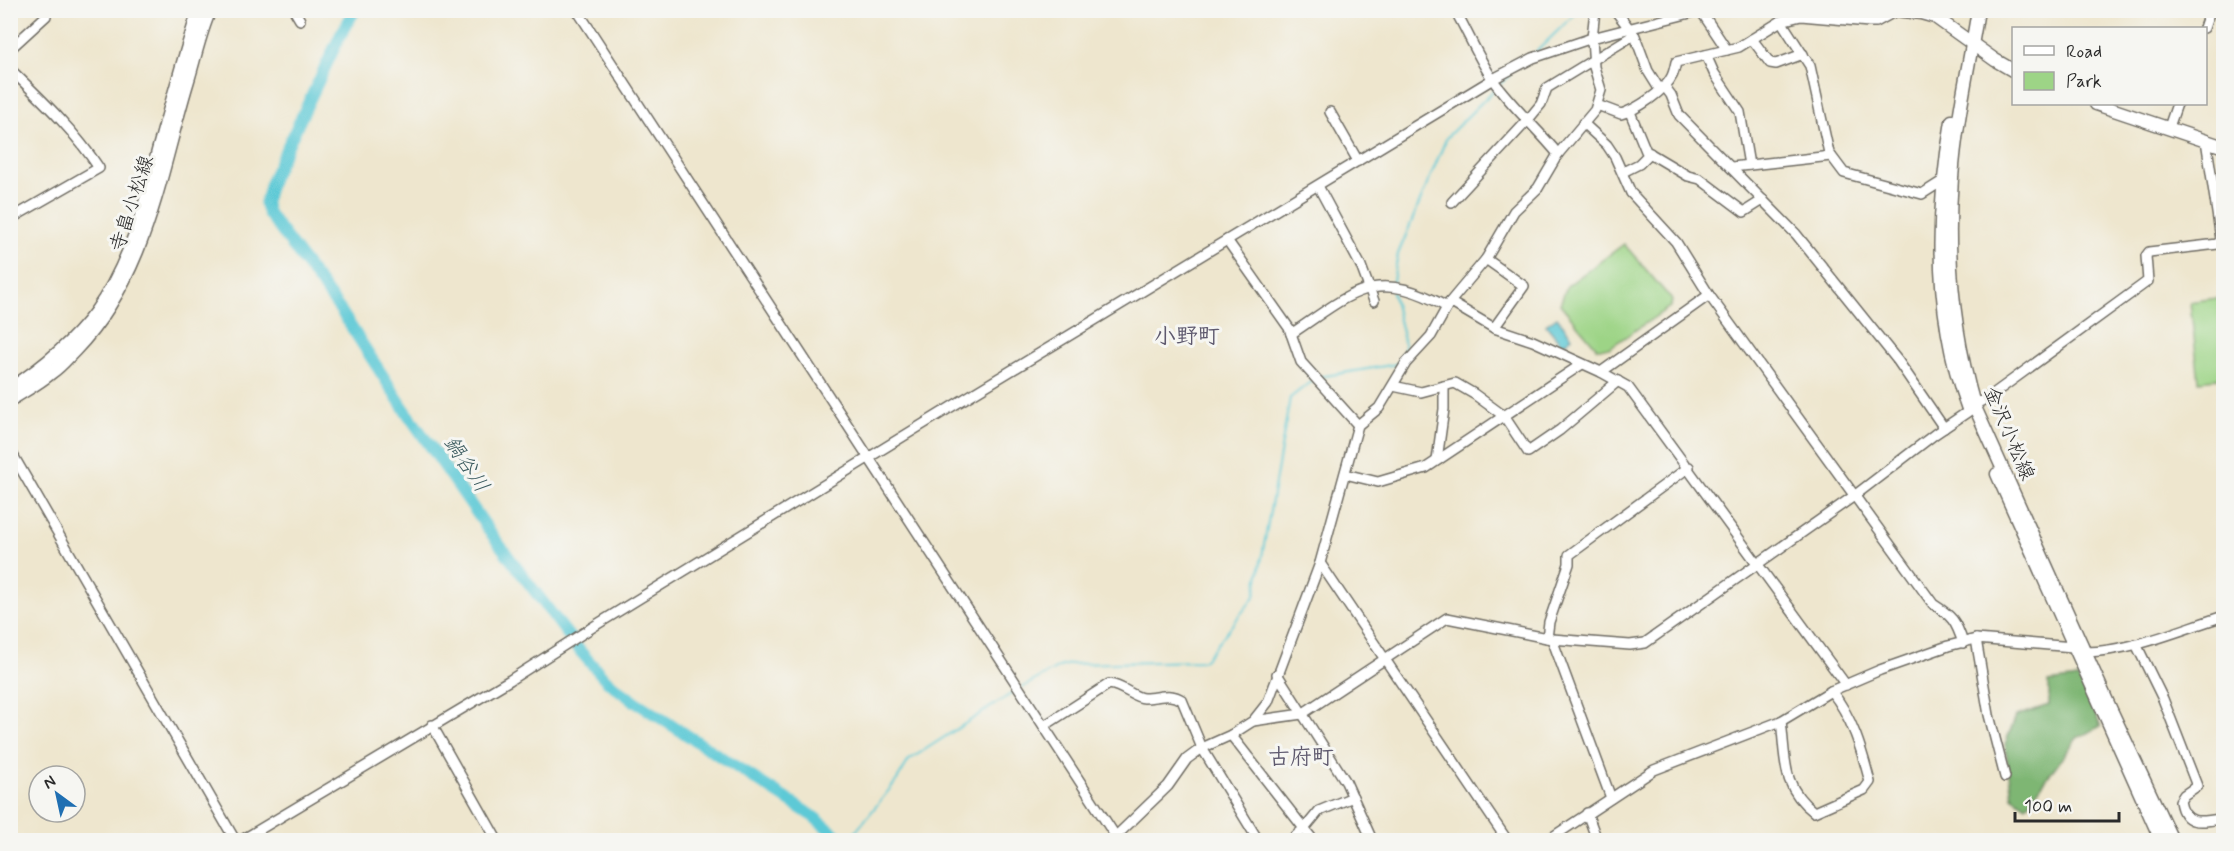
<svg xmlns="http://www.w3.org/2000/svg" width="2234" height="851" viewBox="0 0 2234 851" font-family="Mynerve,'Klee One',sans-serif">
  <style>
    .green { fill: #9dd486; stroke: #648058; stroke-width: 1.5 }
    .forest { fill: #7eb673; stroke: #54704f; stroke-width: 1.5 }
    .water { fill: #5dc9d6; stroke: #447a80; stroke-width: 1.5 }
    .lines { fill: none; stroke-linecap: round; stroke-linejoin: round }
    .stream { stroke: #5dc9d6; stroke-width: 2 }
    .river { stroke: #5dc9d6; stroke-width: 12 }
    .minor-casing { stroke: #6f6c64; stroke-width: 12 }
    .major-casing { stroke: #6f6c64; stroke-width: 15 }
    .minor { stroke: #fff; stroke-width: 9 }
    .major { stroke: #fff; stroke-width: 12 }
    .labels { text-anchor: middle; stroke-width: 6; stroke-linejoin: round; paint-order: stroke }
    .street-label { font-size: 20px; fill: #2b2b2b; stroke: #f6f6f2 }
    .water-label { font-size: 21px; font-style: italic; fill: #3a5a5e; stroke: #f6f6f2 }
    .quarter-label { font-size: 22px; font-weight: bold; fill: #5e596e; stroke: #f6f6f2 }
  </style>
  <rect width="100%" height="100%" fill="#f6f6f2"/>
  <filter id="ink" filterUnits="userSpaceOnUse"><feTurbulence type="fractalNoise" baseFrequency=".0167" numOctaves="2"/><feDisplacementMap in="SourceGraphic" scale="12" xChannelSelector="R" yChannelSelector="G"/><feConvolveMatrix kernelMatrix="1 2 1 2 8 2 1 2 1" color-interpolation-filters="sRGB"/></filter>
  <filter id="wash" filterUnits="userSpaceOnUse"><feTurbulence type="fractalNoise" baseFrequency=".008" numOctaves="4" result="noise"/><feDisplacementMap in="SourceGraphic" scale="24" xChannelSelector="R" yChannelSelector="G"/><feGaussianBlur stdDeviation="1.35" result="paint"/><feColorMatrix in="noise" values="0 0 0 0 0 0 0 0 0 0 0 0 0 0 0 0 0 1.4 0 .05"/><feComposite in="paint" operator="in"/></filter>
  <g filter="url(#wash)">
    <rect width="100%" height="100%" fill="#eee6ce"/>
    <g class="green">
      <path d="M 1624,244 L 1672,300 L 1671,306 L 1609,348 L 1597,348 L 1560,304 L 1567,286 Z"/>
      <path d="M 2223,297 L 2223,378 L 2199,381 L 2190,302 Z"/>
    </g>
    <path class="forest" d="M 2078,678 L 2101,726 L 2077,738 L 2026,806 L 2012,796 L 2005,744 L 2016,716 L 2049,705 L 2049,682 Z"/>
    <path class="water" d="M 1557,317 L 1572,337 L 1562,345 L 1546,325 Z"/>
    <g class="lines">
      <g class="stream">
        <path d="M 1535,53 L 1579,10"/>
        <path d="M 1500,84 L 1509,76"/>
        <path d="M 1392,286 L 1398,254 L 1447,137 L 1496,88"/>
        <path d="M 1319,377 L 1397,364 L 1405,355 L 1404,341 L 1392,291"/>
        <path d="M 1023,687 L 1059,667 L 1070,664 L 1202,661 L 1206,658 L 1255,596 L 1290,398 L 1314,379"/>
        <path d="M 849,840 L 897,780 L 909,760 L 1014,692"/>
      </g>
      <path class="river" d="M 355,10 L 340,36 L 272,179 L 265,203 L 268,213 L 341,311 L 403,407 L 490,532 L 580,651 L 606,680 L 631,699 L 814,817 L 842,840"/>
    </g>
  </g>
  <g filter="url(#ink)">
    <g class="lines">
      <defs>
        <g id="minor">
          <path d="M 294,10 L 300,20"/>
          <path d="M 577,10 L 1118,840"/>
          <path d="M 1455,10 C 1468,33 1479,59 1493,80 C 1512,107 1537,128 1558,154"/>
          <path d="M 1595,10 L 1592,38 L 1702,10"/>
          <path d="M 1615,10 L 1635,36 L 1648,71 L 1658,87 L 1665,87 L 1671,95 L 1679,115 L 1796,234 L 1898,361 L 1944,428"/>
          <path d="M 1701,11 L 1727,50"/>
          <path d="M 1781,21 L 1810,66 L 1829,153 L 1844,173 L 1922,194 L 1944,180"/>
          <path d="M 2204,28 L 2210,10"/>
          <path d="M 1752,39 L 1770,63 L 1776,64 L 1803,54"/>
          <path d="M 10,49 L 46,16"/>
          <path d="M 1706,55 L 1714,73 L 1740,112 L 1749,165"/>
          <path d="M 10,69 C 42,100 74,130 99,168 L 10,219"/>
          <path d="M 1597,105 L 1621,114 C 1636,110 1666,90 1672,76 C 1674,72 1675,67 1676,62 L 1739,47 L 1781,21 L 1801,16 L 1869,22 L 1876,22 L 1896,11"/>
          <path d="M 1330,112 L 1358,161"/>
          <path d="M 1630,112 L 1646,151 L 1688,176 L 1700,179 L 1744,212 L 1763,200"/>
          <path d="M 1583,123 L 1607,145 L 1615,157 L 1631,193 L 1676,242 L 1709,295 L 1933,604 C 1952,616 1956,621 1963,643"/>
          <path d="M 2169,127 L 2177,104"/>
          <path d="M 1732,167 L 1831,156"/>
          <path d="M 1623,172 L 1639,164 L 1650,153"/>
          <path d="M 1318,186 L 1361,266 L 1374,301"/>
          <path d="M 1452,202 L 1527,121 L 1541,104 L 1547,88 L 1634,35"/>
          <path d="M 1227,240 L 1289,328 L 1301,362 L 1358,425"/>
          <path d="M 1486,259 L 1524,286 L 1494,328"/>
          <path d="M 1450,302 L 1494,328 L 1533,341 L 1601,372 L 1628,387 L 1846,685"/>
          <path d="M 1291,334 C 1353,293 1373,266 1447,307"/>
          <path d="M 1601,372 L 1709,295"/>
          <path d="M 1393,386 L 1421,392 L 1455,383 L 1474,394 L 1504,416 L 1528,452 L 1560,430 L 1618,381"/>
          <path d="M 1974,405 L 1989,397 L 2148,281 L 2146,256 L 2149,252 L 2218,244 L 2221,239 L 2206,140"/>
          <path d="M 10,450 L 235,840"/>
          <path d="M 1437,460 L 1444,409 L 1444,386"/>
          <path d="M 1345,474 L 1378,482 L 1426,468 L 1582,364"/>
          <path d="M 1320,563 L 1507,840"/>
          <path d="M 1547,638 L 1549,622 L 1569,564 L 1569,555 L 1689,467"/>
          <path d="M 1552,639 L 1611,798"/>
          <path d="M 1976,639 L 1989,715 L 2005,777"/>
          <path d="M 2136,644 L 2163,699 L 2197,786 L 2184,795 L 2180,801 C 2184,827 2203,822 2224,818"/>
          <path d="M 2085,652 C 2133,651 2179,630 2224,616"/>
          <path d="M 1277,674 L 1346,782 L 1372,840"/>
          <path d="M 1253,721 L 1302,714 L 1447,618 L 1552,639 L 1630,645 L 1645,643 L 1854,496 L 1935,434 L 1969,411"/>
          <path d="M 1781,721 C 1786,759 1781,787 1814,812 L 1864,790 L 1870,782 C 1862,751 1852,716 1831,691"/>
          <path d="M 432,725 L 497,840"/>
          <path d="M 1044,726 L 1109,684 C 1124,686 1134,698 1144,698 C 1158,698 1171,692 1182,700 L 1202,748 L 1258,840"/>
          <path d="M 1231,735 L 1313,840"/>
          <path d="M 1587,813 L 1597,840"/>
          <path d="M 242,840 L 510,680 L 596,625 L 951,407 L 1493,79 L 1533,58 L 1592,38 L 1594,67 L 1601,90 L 1595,110 L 1558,154 L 1538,188 L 1514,211 L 1486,259 L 1450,302 L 1431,336 L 1406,363 L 1379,408 L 1358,425 L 1320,563 L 1268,702 L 1253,721 L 1231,735 L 1202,748 L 1187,759 L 1168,786 L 1112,840"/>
          <path d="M 1291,840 L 1305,828 L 1319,811 L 1353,797"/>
          <path d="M 1548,840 L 1654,770 L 1781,721 L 1831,691 L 1880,670 L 1948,646 L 1976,639 L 2073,647"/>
        </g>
        <g id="major">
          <path d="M 1895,10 L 1921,13 L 1935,17 L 1995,60 L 2014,71"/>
          <path d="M 1978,10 C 1969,66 1956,122 1952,178 C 1946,254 1953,331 1974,405 L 2111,710 L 2172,840"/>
          <path d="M 2096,104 L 2224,147"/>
          <path d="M 1952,121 C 1935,217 1934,317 1968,409"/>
          <path d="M 10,389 C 42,368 72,344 95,313 C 120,279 136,236 147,196 C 152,181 154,166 158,151 C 171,104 184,57 199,10"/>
          <path d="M 10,400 C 24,391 39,383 52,372 C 61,366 68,357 75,350 C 147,275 159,175 188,80 C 195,57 200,32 210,10"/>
          <path d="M 1997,474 L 2161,840"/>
        </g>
      </defs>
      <use href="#minor" class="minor-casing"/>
      <use href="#major" class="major-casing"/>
      <use href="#minor" class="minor"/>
      <use href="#major" class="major"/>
    </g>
  </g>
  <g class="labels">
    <g class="street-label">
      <text transform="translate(131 203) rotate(-72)" y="7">寺畠小松線</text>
      <text transform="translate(2010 433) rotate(67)" y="7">金沢小松線</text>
    </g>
    <g class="water-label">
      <text transform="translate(467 464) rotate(56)" y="7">鍋谷川</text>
    </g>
    <g class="quarter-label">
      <text x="1187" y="343">小野町</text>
      <text x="1301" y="764">古府町</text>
    </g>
  </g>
  <rect width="2234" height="851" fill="none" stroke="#f6f6f2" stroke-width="36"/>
  <rect x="2012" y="27" width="195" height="78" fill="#f6f6f2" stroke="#a5a5a2" stroke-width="1.5"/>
  <rect x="2024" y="46" width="30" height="9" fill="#ffffff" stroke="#a5a5a2" stroke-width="1.5"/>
  <text x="2066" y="57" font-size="18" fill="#2b2b2b">Road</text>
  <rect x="2024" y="72" width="30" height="18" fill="#9dd486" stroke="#a5a5a2" stroke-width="1.5"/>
  <text x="2066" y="87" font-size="18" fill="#2b2b2b">Park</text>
  <g transform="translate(57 794) rotate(327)"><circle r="28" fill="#f6f6f2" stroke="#a5a5a2" stroke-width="1.5"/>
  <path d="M0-4.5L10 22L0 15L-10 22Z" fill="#1f6fb2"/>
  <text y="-9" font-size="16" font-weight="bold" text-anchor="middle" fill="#2b2b2b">N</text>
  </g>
  <path d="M2015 812v9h104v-9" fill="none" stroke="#2b2b2b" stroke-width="3"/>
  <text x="2024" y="812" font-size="18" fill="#2b2b2b" stroke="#f6f6f2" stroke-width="4.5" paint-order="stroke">100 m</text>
</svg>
